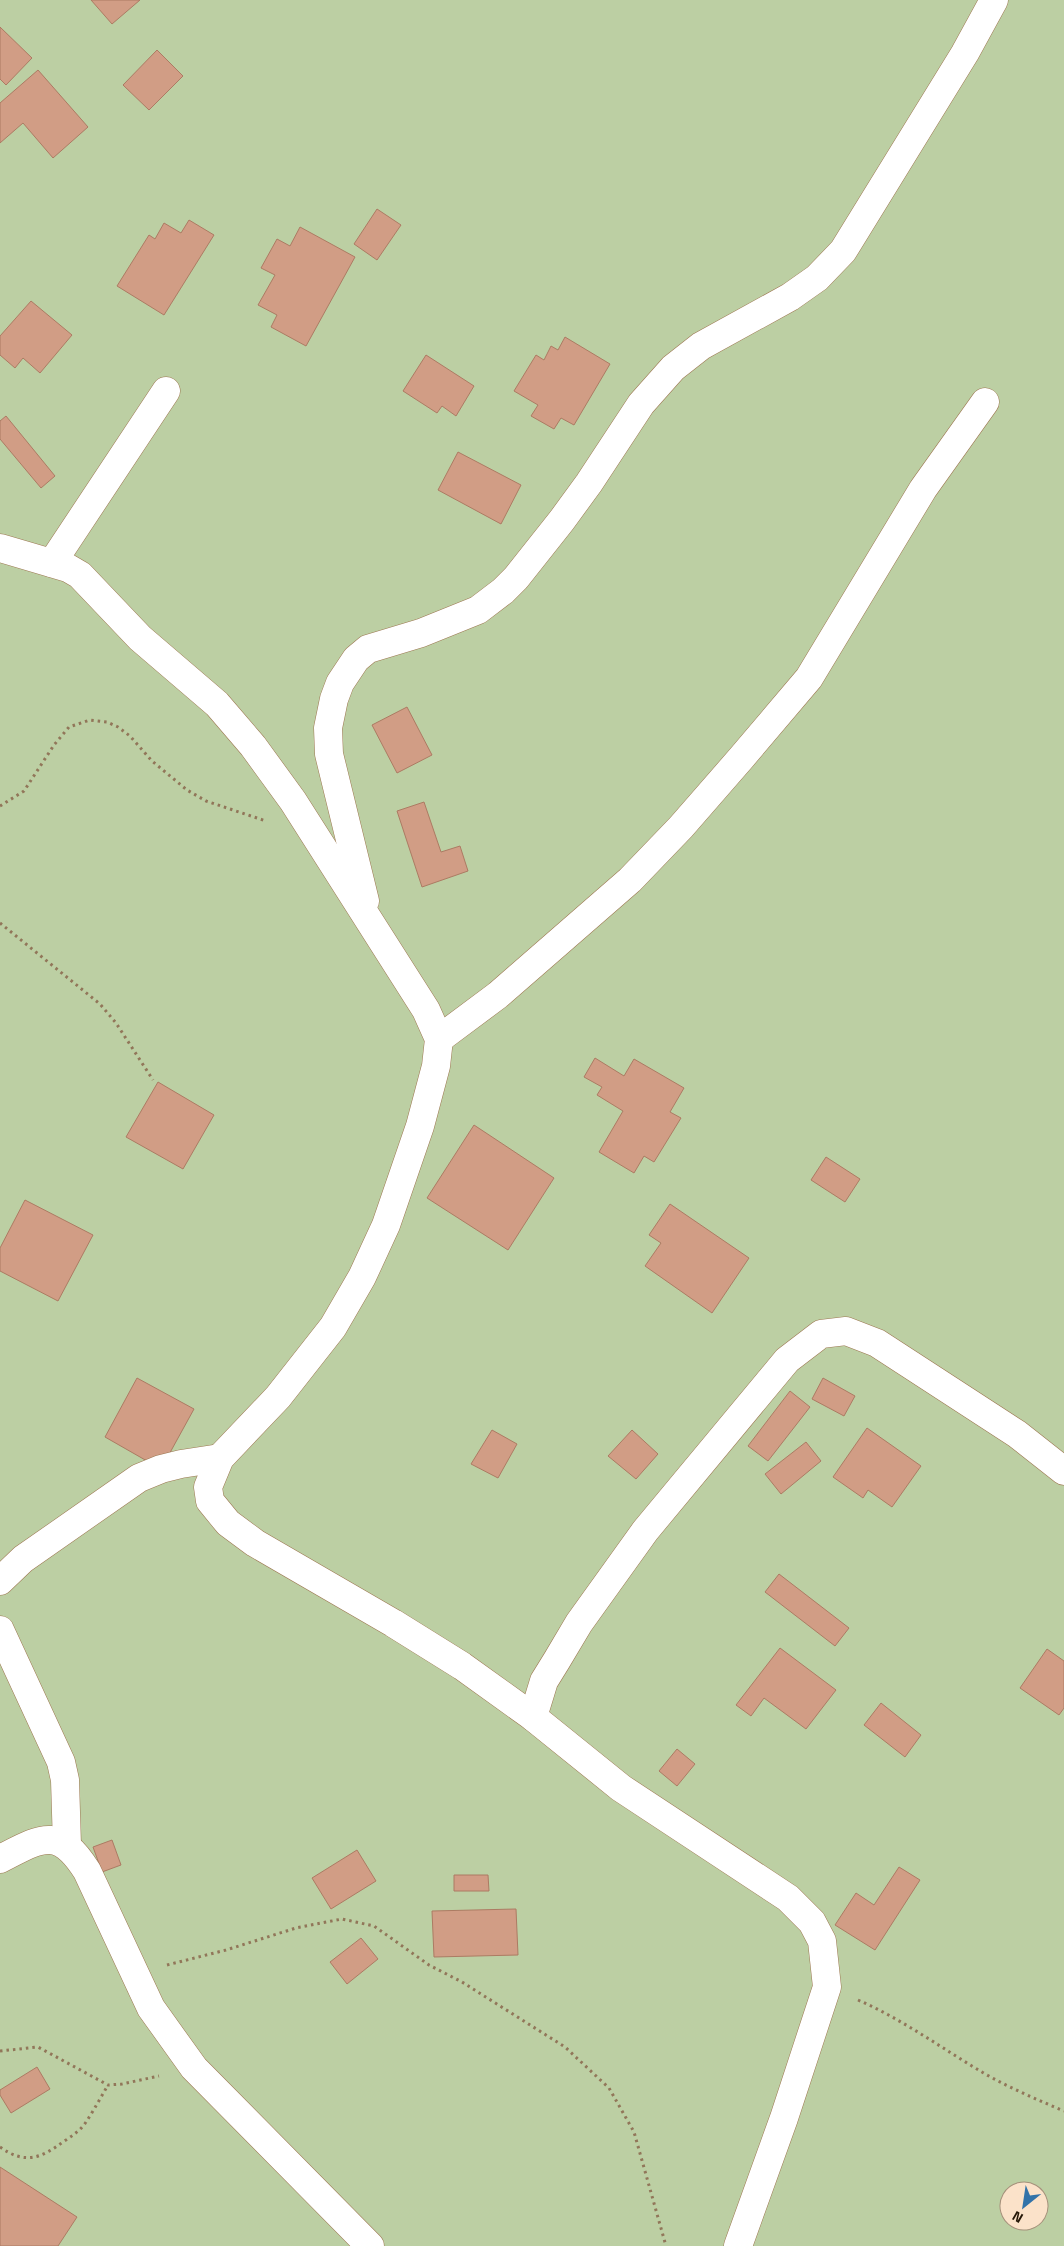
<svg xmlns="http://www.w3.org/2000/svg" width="1064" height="2246" viewBox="0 0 1064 2246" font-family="'Titillium Web',sans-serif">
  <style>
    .green { fill: #bccfa3; fill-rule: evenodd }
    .building { fill: #d19d85; stroke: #ac7b63 }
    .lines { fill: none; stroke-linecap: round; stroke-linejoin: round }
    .minor-casing { stroke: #9d7852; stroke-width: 29 }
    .path { stroke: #917659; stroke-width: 3; stroke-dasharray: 2.5 4; stroke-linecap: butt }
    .minor { stroke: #fff; stroke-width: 28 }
  </style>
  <rect width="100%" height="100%" fill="#fad1a8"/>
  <path class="green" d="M 0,0 L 1064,0 L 1064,2246 L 0,2246 ZM 1009,2191 L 1039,2191 L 1039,2221 L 1009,2221 Z"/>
  <g class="building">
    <path d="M 91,0 L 140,0 L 112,24 Z"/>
    <path d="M 0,27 L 32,58 L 6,85 L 0,79 Z"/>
    <path d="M 157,50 L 183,76 L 149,110 L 123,85 Z"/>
    <path d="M 38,70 L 88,127 L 53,158 L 23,123 L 0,143 L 0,103 Z"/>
    <path d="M 377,209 L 401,225 L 377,260 L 354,244 Z"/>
    <path d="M 189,220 L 214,235 L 164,315 L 117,286 L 149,235 L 155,239 L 164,223 L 181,233 Z"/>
    <path d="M 300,227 L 355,257 L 306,346 L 271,327 L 277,315 L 258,305 L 275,275 L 261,268 L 277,239 L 290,246 Z"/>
    <path d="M 31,301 L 72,335 L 40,373 L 23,358 L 15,368 L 0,355 L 0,336 Z"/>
    <path d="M 565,337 L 610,364 L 574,425 L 561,418 L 554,429 L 531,416 L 538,405 L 514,391 L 536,355 L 544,360 L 551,346 L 558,350 Z"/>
    <path d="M 426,355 L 474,386 L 456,416 L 442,406 L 437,413 L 403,391 Z"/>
    <path d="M 6,416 L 55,476 L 41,488 L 0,439 L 0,421 Z"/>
    <path d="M 458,452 L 521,485 L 501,524 L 438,490 Z"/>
    <path d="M 407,707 L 432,755 L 397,773 L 372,725 Z"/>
    <path d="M 424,802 L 441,852 L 460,846 L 468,871 L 422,887 L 397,811 Z"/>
    <path d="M 595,1058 L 624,1076 L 634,1059 L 684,1088 L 670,1112 L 681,1118 L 654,1162 L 644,1156 L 634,1173 L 599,1152 L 623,1111 L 597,1095 L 602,1087 L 584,1077 Z"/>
    <path d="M 158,1082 L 214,1115 L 183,1169 L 126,1137 Z"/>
    <path d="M 474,1125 L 554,1178 L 508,1250 L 427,1198 Z"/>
    <path d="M 826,1157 L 860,1179 L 845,1202 L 811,1180 Z"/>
    <path d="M 25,1200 L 93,1235 L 58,1301 L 0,1271 L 0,1248 Z"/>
    <path d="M 670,1204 L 749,1258 L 712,1313 L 645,1266 L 661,1243 L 649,1235 Z"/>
    <path d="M 137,1378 L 194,1409 L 161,1469 L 105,1437 Z"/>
    <path d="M 823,1378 L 855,1396 L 844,1416 L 812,1399 Z"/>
    <path d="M 790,1391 L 810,1407 L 768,1461 L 748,1446 Z"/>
    <path d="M 867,1428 L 921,1466 L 892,1507 L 868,1490 L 863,1498 L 833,1477 Z"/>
    <path d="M 492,1430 L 517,1444 L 498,1478 L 471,1464 Z"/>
    <path d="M 632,1430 L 658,1454 L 636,1479 L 608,1456 Z"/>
    <path d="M 806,1442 L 821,1461 L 781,1494 L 765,1474 Z"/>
    <path d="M 779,1574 L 849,1628 L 835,1646 L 765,1592 Z"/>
    <path d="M 780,1648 L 836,1690 L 806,1729 L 764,1698 L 751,1716 L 736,1705 Z"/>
    <path d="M 1047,1649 L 1064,1661 L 1064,1708 L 1059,1715 L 1020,1688 Z"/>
    <path d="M 881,1703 L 921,1735 L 905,1757 L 864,1725 Z"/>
    <path d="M 677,1749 L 695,1764 L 677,1786 L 659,1771 Z"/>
    <path d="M 112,1840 L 121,1865 L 102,1872 L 93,1847 Z"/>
    <path d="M 357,1850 L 376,1881 L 331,1909 L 312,1878 Z"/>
    <path d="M 899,1867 L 920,1880 L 875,1950 L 835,1925 L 856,1893 L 874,1905 Z"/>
    <path d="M 454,1875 L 488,1875 L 489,1891 L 454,1891 Z"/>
    <path d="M 516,1909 L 518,1955 L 434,1957 L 432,1911 Z"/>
    <path d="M 361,1938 L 378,1959 L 347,1984 L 330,1962 Z"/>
    <path d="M 37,2067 L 50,2089 L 11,2113 L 0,2095 L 0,2090 Z"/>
    <path d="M 0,2167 L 77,2217 L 58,2246 L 0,2246 Z"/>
  </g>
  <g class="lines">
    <defs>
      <g id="minor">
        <path d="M 0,548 L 68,568 L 80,575 L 140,638 L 217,704 L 253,746 L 293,801 L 426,1010 L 439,1039 L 436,1066 L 420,1126 L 386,1225 L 362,1277 L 333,1327 L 278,1397 L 220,1458 L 208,1487 L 210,1501 L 228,1523 L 255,1543 L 393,1623 L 462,1666 L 533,1717 L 621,1788 L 788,1898 L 812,1922 L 822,1941 L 827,1987 L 784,2118 L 738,2246"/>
        <path d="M 52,563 L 166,391"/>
        <path d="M 365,901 L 329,754 L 328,728 L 334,699 L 340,683 L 356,659 L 368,649 L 421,633 L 478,610 L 503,591 L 516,578 L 562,520 L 589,483 L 641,404 L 673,368 L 701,346 L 790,297 L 817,278 L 843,251 L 965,53 L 994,0"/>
        <path d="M 439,1039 L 498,995 L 630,880 L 681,827 L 742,757 L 809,678 L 923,489 L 985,402"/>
        <path d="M 0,1581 L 23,1559 L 139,1478 L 161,1469 L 181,1464 L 220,1458"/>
        <path d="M 0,1630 L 61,1762 L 65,1780 L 67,1845"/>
        <path d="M 533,1717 L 544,1681 L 557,1660 L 579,1623 L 645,1531 L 787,1360 L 821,1334 L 846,1331 L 877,1343 L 1017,1434 L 1064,1471"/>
        <path d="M 0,1859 C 41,1838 58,1825 87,1871 L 151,2008 L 194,2068 L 370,2246"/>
      </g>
    </defs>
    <use href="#minor" class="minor-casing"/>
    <g class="path">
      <path d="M 0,806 L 24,791 L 54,745 L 69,727 L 90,720 L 107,722 L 118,727 L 130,736 L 152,761 L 187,790 L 206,801 L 266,821"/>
      <path d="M 0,923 L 100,1004 L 116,1023 L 153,1080"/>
      <path d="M 167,1965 L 226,1950 L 296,1928 L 342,1919 L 374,1926 L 429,1965 L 462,1982 L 565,2047 L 609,2088 L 634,2132 L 666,2246"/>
      <path d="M 858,2000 C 904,2020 944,2050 987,2075 C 1012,2089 1038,2100 1064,2111"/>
      <path d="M 0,2051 L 38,2047 L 108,2085 L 122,2084 L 159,2076"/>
      <path d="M 0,2147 C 25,2165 41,2158 63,2142 C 72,2136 81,2130 86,2122 C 94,2110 101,2097 108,2085"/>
    </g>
    <use href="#minor" class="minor"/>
  </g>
  <g transform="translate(1024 2206) rotate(210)"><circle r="24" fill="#fbe2c9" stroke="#a5917b"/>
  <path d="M0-4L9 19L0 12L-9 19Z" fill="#3273a9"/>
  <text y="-8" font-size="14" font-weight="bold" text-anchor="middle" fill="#251707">N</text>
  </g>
</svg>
